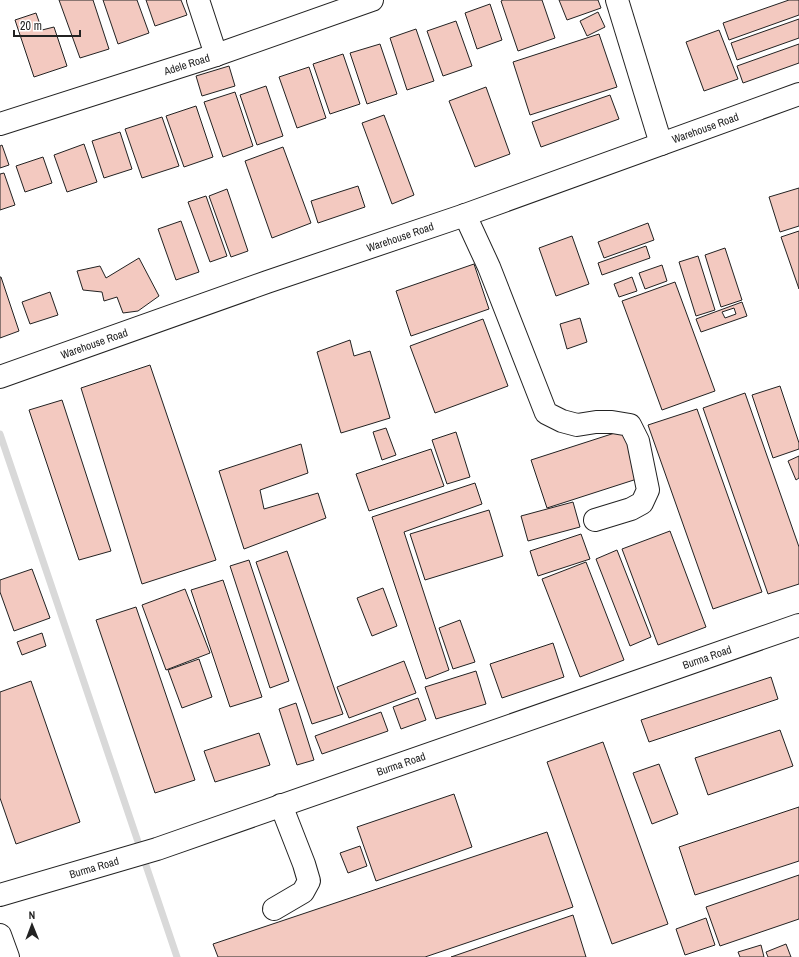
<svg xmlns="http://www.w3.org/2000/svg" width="799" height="957" viewBox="0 0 799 957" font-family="'Archivo Narrow',sans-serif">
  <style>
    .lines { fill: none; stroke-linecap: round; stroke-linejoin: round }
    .stream { stroke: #d9d9d9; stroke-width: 7 }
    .building { fill: #f3c9c0; stroke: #222; fill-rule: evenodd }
    .minor-casing { stroke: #222; stroke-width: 24 }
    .major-casing { stroke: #222; stroke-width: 24 }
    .minor { stroke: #fff; stroke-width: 22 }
    .major { stroke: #fff; stroke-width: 22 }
    .labels { text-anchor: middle; stroke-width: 3; stroke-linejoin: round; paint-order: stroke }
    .street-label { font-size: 11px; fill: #222; stroke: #fff }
  </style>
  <rect width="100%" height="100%" fill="#fff"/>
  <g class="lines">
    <path class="stream" d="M 0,434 L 177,957"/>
  </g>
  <g class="building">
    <path d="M 59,0 L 93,0 L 109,49 L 80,58 Z"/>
    <path d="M 103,0 L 137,0 L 149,33 L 118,44 Z"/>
    <path d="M 146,0 L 181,0 L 187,15 L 155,26 Z"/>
    <path d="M 503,0 L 542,0 L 555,38 L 518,51 L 501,1 Z"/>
    <path d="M 559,0 L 598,0 L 601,8 L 567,20 Z"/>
    <path d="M 789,0 L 799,0 L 799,15 L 729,40 L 723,23 Z"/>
    <path d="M 490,4 L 502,40 L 477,49 L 465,13 Z"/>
    <path d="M 598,12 L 605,27 L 587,36 L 580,21 Z"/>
    <path d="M 36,13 L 42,30 L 54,27 L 67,66 L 34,77 L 15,20 Z"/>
    <path d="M 799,19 L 799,38 L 737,60 L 731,43 Z"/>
    <path d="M 456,21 L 472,66 L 443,76 L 427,31 Z"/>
    <path d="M 416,29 L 434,81 L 407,90 L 390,38 Z"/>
    <path d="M 719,30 L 738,79 L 704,91 L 686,42 Z"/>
    <path d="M 599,34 L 617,87 L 530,115 L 513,62 Z"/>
    <path d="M 380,44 L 397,94 L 367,104 L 350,53 Z"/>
    <path d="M 799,44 L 799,63 L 743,83 L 737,66 Z"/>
    <path d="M 343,54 L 360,104 L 330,114 L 313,64 Z"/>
    <path d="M 229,66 L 235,86 L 202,96 L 196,76 Z"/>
    <path d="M 309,67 L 326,118 L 297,128 L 279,77 Z"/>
    <path d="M 266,86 L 283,136 L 257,145 L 240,95 Z"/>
    <path d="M 486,87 L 510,154 L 475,167 L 449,101 Z"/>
    <path d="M 235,92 L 253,146 L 223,157 L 204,102 Z"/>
    <path d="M 610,95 L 619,119 L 541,147 L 532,122 Z"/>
    <path d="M 196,106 L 213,157 L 184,167 L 166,116 Z"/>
    <path d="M 384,115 L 414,195 L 392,204 L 362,123 Z"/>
    <path d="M 162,117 L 179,166 L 142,178 L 125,129 Z"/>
    <path d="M 120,132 L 132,169 L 104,178 L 92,141 Z"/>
    <path d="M 84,144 L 97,182 L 67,192 L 54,155 Z"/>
    <path d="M 2,145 L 9,165 L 0,168 L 0,146 Z"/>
    <path d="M 283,147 L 311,223 L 272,238 L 245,161 Z"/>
    <path d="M 43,157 L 52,183 L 25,192 L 16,166 Z"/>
    <path d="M 4,173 L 15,205 L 0,210 L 0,174 Z"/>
    <path d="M 358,186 L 365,207 L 318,223 L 311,201 Z"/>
    <path d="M 799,188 L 799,226 L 780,232 L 769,197 Z"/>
    <path d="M 227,189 L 248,251 L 231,257 L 209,196 Z"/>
    <path d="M 206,196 L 227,256 L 210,262 L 188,202 Z"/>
    <path d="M 181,221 L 199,272 L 176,280 L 158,229 Z"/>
    <path d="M 648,223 L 654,240 L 604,258 L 598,242 Z"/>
    <path d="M 799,231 L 799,289 L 781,237 Z"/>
    <path d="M 572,236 L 589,284 L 556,296 L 539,248 Z"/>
    <path d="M 646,246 L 650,258 L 602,275 L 598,263 Z"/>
    <path d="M 725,248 L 742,300 L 721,307 L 705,255 Z"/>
    <path d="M 698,256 L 715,310 L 696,316 L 679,262 Z"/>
    <path d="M 139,258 L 159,296 L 138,311 L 123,313 L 117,297 L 104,301 L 102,292 L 83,290 L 77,271 L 100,266 L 106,278 Z"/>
    <path d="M 474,264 L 489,309 L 411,336 L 396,291 Z"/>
    <path d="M 662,265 L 667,281 L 645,289 L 639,273 Z"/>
    <path d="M 0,277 L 1,277 L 19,331 L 0,338 Z"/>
    <path d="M 632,277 L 637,291 L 619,297 L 614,284 Z"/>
    <path d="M 675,282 L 715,391 L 662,410 L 622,301 Z"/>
    <path d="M 50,292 L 58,315 L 30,324 L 22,302 Z"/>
    <path d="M 742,302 L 747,316 L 701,332 L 696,319 ZM 734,308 L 736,314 L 725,318 L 722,312 Z"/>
    <path d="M 580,318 L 587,342 L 567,349 L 560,324 Z"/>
    <path d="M 483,319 L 508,386 L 435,413 L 410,346 Z"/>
    <path d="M 350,340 L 354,356 L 370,351 L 390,418 L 341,433 L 317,352 Z"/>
    <path d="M 150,365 L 216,560 L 142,584 L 81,388 Z"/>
    <path d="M 780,386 L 799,443 L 799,449 L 773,458 L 752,395 Z"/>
    <path d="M 745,393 L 799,547 L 799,584 L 768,594 L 703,408 Z"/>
    <path d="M 62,400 L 111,551 L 79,560 L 29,410 Z"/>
    <path d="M 697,409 L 762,592 L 713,609 L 648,425 Z"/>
    <path d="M 386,428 L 396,455 L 382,460 L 373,432 Z"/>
    <path d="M 624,430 L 640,478 L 547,508 L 531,460 Z"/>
    <path d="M 456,432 L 470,477 L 447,484 L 432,440 Z"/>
    <path d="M 301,444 L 308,473 L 260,490 L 264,509 L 318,493 L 326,518 L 244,549 L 219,471 Z"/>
    <path d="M 431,449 L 444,486 L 369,511 L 356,474 Z"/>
    <path d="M 799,456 L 799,478 L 796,480 L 788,461 Z"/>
    <path d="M 475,483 L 482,504 L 404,532 L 449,670 L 426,679 L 372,517 Z"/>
    <path d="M 573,502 L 580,527 L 528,541 L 521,516 Z"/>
    <path d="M 489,510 L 503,556 L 425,580 L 410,534 Z"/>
    <path d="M 670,531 L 706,627 L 658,645 L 622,549 Z"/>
    <path d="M 581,534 L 590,559 L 538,576 L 530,551 Z"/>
    <path d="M 617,550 L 651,637 L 630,646 L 596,559 Z"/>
    <path d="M 287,551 L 343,714 L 312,724 L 256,562 Z"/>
    <path d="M 249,560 L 289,681 L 270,688 L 230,566 Z"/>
    <path d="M 586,562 L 624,660 L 580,677 L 542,579 Z"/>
    <path d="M 32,569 L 50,618 L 14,631 L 0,592 L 0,580 Z"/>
    <path d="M 223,580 L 262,697 L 230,707 L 191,590 Z"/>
    <path d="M 383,588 L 397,626 L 372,636 L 357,598 Z"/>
    <path d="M 185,589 L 210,653 L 166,670 L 142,605 Z"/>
    <path d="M 136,607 L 195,780 L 155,793 L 96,620 Z"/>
    <path d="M 460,620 L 475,662 L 453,669 L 439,628 Z"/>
    <path d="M 42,633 L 46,646 L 22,655 L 17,642 Z"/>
    <path d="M 553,643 L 564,677 L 502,698 L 490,664 Z"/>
    <path d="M 199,659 L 212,697 L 182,708 L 168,670 Z"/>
    <path d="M 404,661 L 416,693 L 349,718 L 337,687 Z"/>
    <path d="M 476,671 L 486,704 L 436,719 L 425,687 Z"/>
    <path d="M 771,677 L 778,699 L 649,742 L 641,720 Z"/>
    <path d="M 31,681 L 80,822 L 16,844 L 0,798 L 0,692 Z"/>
    <path d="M 418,698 L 426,720 L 401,729 L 393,707 Z"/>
    <path d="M 296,703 L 314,760 L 297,765 L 279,709 Z"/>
    <path d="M 381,712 L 388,731 L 322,754 L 315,736 Z"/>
    <path d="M 780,730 L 793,766 L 708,795 L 695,758 Z"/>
    <path d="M 259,733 L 270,765 L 215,782 L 204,751 Z"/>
    <path d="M 603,742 L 668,924 L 612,944 L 547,762 Z"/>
    <path d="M 659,764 L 678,814 L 652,824 L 633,773 Z"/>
    <path d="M 454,794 L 472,847 L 376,881 L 357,827 Z"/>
    <path d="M 799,807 L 799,861 L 695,895 L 679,847 Z"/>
    <path d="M 547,832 L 573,907 L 425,957 L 218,957 L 213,944 Z"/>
    <path d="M 360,846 L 367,866 L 348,873 L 340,853 Z"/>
    <path d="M 799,875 L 799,919 L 720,946 L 706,907 Z"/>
    <path d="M 573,915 L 586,957 L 451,957 Z"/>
    <path d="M 706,918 L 715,945 L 685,955 L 676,929 Z"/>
    <path d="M 786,944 L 791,957 L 768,957 L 766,952 Z"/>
    <path d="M 761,945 L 764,957 L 740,957 L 738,952 Z"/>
  </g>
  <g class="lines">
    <defs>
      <g id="minor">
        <path d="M 198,0 L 216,55"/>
        <path d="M 617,0 L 661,144"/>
        <path id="s1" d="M 0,124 L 216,55 L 372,0"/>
        <path d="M 465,215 L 489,267 L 546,413 L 562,421 L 577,425 L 596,422 L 612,422 L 630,425 L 638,441 L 648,490 L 642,503 L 631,509 L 595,520"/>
        <path id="s2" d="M 0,895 L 157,849 L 799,625"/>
        <path d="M 274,909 L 303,892 L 309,881 L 304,864 L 281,805"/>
        <path d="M 0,935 L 8,957"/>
      </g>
      <g id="major">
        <path id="s3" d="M 0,377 L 267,282 L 465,215 L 799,94"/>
      </g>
    </defs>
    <use href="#minor" class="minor-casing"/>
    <use href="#major" class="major-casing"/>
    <use href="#minor" class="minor"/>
    <use href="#major" class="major"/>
  </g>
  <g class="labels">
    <g class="street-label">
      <text dy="4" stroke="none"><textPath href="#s1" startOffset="196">Adele Road</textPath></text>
      <text dy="4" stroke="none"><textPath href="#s3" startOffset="748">Warehouse Road</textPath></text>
      <text dy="4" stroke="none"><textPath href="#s3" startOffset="424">Warehouse Road</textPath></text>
      <text dy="4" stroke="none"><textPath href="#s3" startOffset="100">Warehouse Road</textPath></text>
      <text dy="4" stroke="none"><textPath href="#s2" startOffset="746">Burma Road</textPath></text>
      <text dy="4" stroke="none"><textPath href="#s2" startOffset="422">Burma Road</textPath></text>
      <text dy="4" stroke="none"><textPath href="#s2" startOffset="98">Burma Road</textPath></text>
    </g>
  </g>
  <g transform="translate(32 925) rotate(359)" stroke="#ffffff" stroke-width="3" paint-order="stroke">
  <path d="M0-3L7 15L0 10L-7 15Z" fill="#222222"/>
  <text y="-6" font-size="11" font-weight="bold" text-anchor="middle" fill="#222222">N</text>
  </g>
  <path d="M14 30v6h66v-6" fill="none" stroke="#222222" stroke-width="2"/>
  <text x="20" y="30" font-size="12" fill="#222222" stroke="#ffffff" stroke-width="3" paint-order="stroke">20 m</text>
</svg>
